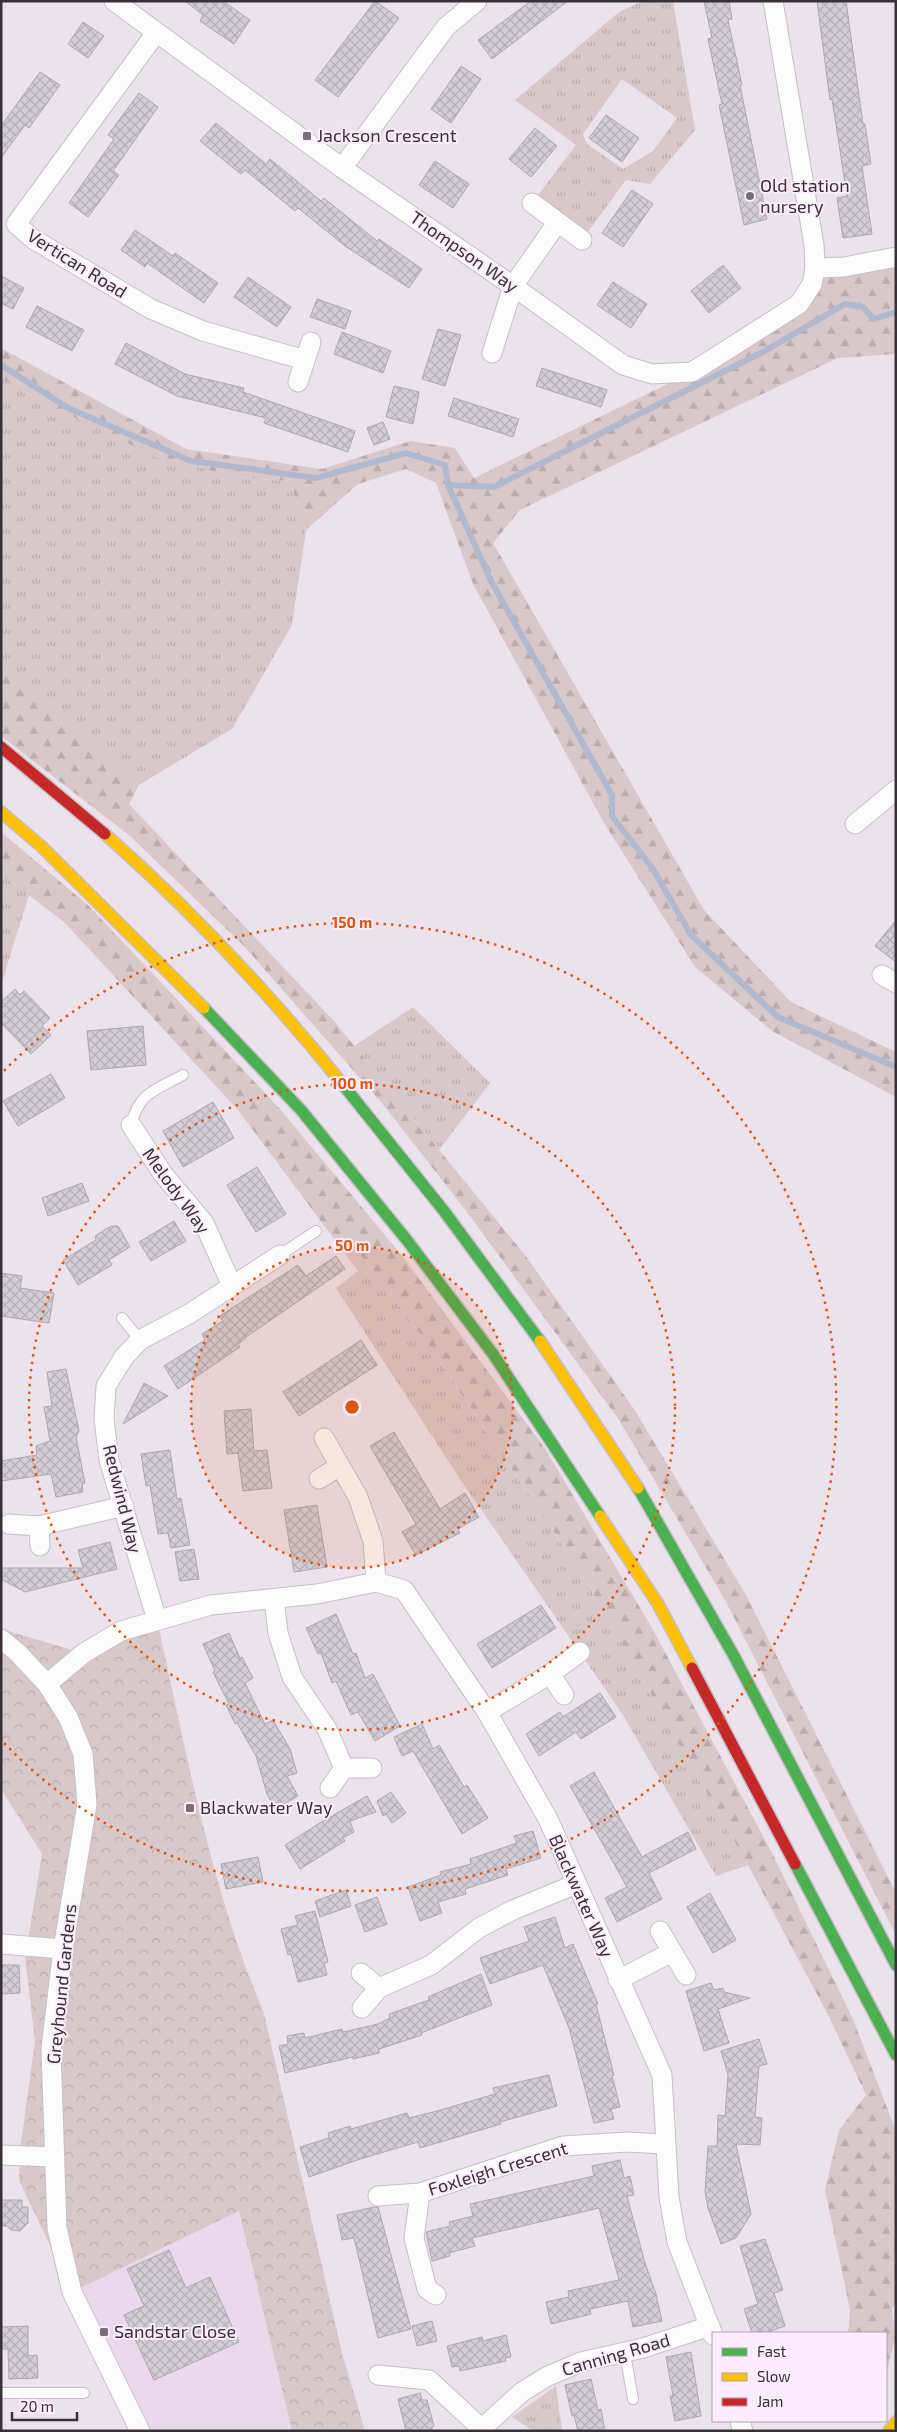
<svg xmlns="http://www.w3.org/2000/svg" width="897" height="2432" viewBox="0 0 897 2432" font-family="'Exo 2',sans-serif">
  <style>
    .built { fill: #ead8eb }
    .grass { fill: url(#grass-tufts); fill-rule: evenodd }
    .forest { fill: url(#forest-firs) }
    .park { fill: url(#park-crowns) }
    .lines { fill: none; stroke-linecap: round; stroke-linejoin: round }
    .stream { stroke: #b0b9ce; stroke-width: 6 }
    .building { fill: url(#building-cross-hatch); stroke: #aca7b0 }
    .lane-casing { stroke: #c7bfc8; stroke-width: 12 }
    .street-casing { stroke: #c7bfc8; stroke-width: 21 }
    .fast-casing { stroke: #c7bfc8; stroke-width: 14 }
    .slow-casing { stroke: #c7bfc8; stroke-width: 14 }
    .jam-casing { stroke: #c7bfc8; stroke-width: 14 }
    .lane { stroke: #fcfbfc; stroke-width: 10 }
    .street { stroke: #fcfbfc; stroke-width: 19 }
    .fast { stroke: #4caf50; stroke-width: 11 }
    .slow { stroke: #ffc107; stroke-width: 11 }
    .jam { stroke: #c62828; stroke-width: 11 }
    .ring { fill: none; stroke: #df570e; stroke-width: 2.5; stroke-dasharray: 2.5 5 }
    .poi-dot { fill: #776f77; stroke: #fdebfe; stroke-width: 2 }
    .labels { text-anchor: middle; stroke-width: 4; stroke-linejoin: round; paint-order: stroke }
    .poi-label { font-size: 18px; fill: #383138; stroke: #fdebfe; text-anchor: start }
    .street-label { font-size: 18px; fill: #383138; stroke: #fdebfe }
    .centre { fill: #df570e; stroke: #fdebfe; stroke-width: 2.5 }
    .ring-label { font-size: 15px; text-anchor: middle; font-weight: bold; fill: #df570e; stroke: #fdebfe; stroke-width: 4; stroke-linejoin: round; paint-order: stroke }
  </style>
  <defs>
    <pattern id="grass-tufts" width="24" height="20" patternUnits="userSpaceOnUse" patternTransform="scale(1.25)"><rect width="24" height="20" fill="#d9c8ca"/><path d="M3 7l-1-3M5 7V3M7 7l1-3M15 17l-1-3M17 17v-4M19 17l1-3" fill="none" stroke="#bbacae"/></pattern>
    <pattern id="forest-firs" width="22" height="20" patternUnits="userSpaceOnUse" patternTransform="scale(1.25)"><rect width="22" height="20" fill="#d9c8ca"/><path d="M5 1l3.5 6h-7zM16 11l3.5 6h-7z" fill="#bbacae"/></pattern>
    <pattern id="park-crowns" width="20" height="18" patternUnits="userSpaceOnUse" patternTransform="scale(1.25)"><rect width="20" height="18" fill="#d9c8ca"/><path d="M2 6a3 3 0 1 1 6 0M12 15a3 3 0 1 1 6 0" fill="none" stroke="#bbacae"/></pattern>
    <pattern id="building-cross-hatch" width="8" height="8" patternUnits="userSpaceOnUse" patternTransform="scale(1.25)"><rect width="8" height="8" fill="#d2cdd7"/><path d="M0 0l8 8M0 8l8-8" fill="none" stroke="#b5b0b9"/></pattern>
  </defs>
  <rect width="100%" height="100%" fill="#ece2ed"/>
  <path class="built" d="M 239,2211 L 292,2431 L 140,2431 L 72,2292 Z"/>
  <g class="grass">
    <path d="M 643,1 L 673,1 L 695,130 L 650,184 L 626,180 L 582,240 L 532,203 L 576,145 L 515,100 L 619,12 ZM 622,79 L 677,118 L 653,151 L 623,169 L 587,144 L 583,134 Z"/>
    <path d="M 1,379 L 24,393 L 243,478 L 290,481 L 306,530 L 292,625 L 232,729 L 139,785 L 1,661 Z"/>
    <path d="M 1,874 L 29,895 L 1,985 Z"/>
    <path d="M 413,1007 L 490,1083 L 439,1150 L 354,1046 Z"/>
    <path d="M 362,1256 L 432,1350 L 586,1580 L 748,1865 L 716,1876 L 623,1715 L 460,1479 L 336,1288 L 358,1271 L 352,1263 Z"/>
    <path d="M 556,2386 L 562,2431 L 533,2431 L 512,2417 Z"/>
  </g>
  <g class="forest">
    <path d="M 896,257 L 896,354 L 838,358 L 520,510 L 493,543 L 704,910 L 791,1002 L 896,1052 L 896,1097 L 772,1031 L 695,967 L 604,823 L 473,584 L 436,483 L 406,469 L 358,484 L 306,530 L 290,481 L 243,478 L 158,458 L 24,393 L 1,379 L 1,348 L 186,449 L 322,469 L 410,441 L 455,448 L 474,478 L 692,372 L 799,304 L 815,268 Z"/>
    <path d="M 1,661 L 139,785 L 129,804 L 333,1020 L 525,1255 L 634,1409 L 746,1595 L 896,1893 L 896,1935 L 725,1600 L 619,1420 L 467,1212 L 381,1102 L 244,946 L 130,836 L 1,736 Z"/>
    <path d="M 1,832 L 89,906 L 280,1109 L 400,1253 L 544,1447 L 651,1626 L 773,1855 L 853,2019 L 896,2131 L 896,2304 L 892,2308 L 895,2338 L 886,2375 L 886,2333 L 848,2333 L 850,2310 L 825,2190 L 839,2130 L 866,2095 L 829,2017 L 748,1865 L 586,1580 L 432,1350 L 362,1256 L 352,1263 L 238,1110 L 64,922 L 1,874 Z"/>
  </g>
  <path class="park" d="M 157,1620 C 186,1750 211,1891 264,2013 L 342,2353 L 365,2431 L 292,2431 L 239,2211 L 72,2292 L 19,2180 L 20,2150 L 35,2041 L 25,1958 L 42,1854 L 1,1789 L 1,1629 L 83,1653 Z"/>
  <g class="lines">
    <g class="stream">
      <path d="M 1,365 L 68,408 L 191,461 L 316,478 L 406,453 L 445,465 L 448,485 L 491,581 L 612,795 L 612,816 L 653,869 L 691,935 L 778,1017 L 896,1067"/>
      <path d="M 448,485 L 494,487 L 763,352 L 845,304 L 863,307 L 874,319 L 896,312"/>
    </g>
  </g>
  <g class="building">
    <path d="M 185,1 L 223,1 L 250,20 L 234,44 L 200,21 L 203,15 Z"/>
    <path d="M 375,1 L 399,18 L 338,97 L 315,80 Z"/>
    <path d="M 531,1 L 568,1 L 492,59 L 478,40 Z"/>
    <path d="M 704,1 L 729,1 L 732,19 L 728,20 L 742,85 L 740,85 L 767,219 L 744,225 L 719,105 L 722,104 L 708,39 L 712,38 Z"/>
    <path d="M 817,1 L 846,1 L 863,124 L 865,124 L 871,164 L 862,166 L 872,234 L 843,238 L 837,198 L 847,196 L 832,99 L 830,100 Z"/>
    <path d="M 83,22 L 104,36 L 88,58 L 68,44 Z"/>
    <path d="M 461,66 L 481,79 L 451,123 L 431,109 Z"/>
    <path d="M 40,72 L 60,85 L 29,128 L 25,125 L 1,158 L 1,126 Z"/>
    <path d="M 139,93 L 158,107 L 113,171 L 119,175 L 88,217 L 69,203 L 114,139 L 108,135 Z"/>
    <path d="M 606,115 L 639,138 L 622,162 L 589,138 Z"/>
    <path d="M 216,123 L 266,164 L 270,159 L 321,201 L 324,198 L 377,241 L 379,239 L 422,269 L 409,288 L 345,246 L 298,208 L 295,211 L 245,170 L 241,174 L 200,141 Z"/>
    <path d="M 535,128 L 557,146 L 531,177 L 509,159 Z"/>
    <path d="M 435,161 L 469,184 L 453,208 L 419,185 Z"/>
    <path d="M 632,190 L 653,204 L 623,247 L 602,233 Z"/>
    <path d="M 135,230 L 173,256 L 175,253 L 218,283 L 204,303 L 147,263 L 145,267 L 121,250 Z"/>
    <path d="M 723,265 L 741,288 L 709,313 L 691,291 Z"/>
    <path d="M 1,276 L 24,288 L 13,309 L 1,303 Z"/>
    <path d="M 248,277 L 291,307 L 277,327 L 234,297 Z"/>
    <path d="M 613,282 L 647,304 L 631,328 L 597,305 Z"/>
    <path d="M 317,299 L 351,311 L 345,329 L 310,317 Z"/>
    <path d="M 37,306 L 84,330 L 72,351 L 26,327 Z"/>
    <path d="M 438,329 L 461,335 L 445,386 L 422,379 Z"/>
    <path d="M 342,332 L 391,351 L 383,373 L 334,354 Z"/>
    <path d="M 126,343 L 185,374 L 244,388 L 243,392 L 355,431 L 348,452 L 264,423 L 266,418 L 177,396 L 115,364 Z"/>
    <path d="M 542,368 L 607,390 L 601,407 L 536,386 Z"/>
    <path d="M 394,386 L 419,392 L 413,424 L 386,417 Z"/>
    <path d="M 454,398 L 519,419 L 513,437 L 448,416 Z"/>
    <path d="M 383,422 L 390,439 L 374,445 L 367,428 Z"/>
    <path d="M 896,920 L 896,962 L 875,946 Z"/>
    <path d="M 15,989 L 20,995 L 24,991 L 50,1018 L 42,1026 L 51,1035 L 31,1054 L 1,1023 L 1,1002 Z"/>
    <path d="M 143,1026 L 146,1065 L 91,1070 L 87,1031 Z"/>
    <path d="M 51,1074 L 65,1098 L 18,1126 L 3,1101 Z"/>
    <path d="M 213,1102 L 234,1138 L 183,1167 L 163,1131 Z"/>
    <path d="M 257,1167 L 286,1214 L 256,1232 L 227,1185 Z"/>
    <path d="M 82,1183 L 89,1201 L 48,1216 L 42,1198 Z"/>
    <path d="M 174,1221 L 186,1241 L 151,1261 L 139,1242 Z"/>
    <path d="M 111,1226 L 118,1226 L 130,1247 L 109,1260 L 112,1265 L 78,1285 L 63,1260 L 96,1240 L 95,1236 Z"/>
    <path d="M 336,1256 L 345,1269 L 268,1322 L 246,1337 L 245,1335 L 246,1338 L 238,1344 L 240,1347 L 178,1389 L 164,1366 L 205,1340 L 202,1334 L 223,1321 L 220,1316 L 298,1265 L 306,1276 Z"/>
    <path d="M 1,1273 L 22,1276 L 20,1288 L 54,1293 L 49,1323 L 1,1316 Z"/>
    <path d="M 361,1340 L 377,1365 L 299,1416 L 283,1392 Z"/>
    <path d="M 66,1369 L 79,1431 L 76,1437 L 85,1483 L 82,1484 L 83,1492 L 56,1497 L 51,1474 L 1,1481 L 1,1461 L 37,1455 L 36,1446 L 50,1441 L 44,1407 L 52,1406 L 47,1372 Z"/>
    <path d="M 144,1383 L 168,1396 L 123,1424 L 138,1395 Z"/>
    <path d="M 251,1409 L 254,1451 L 267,1450 L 272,1488 L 243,1491 L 238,1453 L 227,1454 L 224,1411 Z"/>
    <path d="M 394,1432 L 440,1509 L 465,1493 L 479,1517 L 458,1529 L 460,1533 L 416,1555 L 402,1532 L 416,1524 L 370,1446 Z"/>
    <path d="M 170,1450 L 177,1499 L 181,1498 L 190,1545 L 171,1548 L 168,1533 L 158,1534 L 150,1485 L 146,1486 L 141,1454 Z"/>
    <path d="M 317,1505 L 327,1567 L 294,1572 L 284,1510 Z"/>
    <path d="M 110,1542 L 117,1569 L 25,1592 L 1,1579 L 1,1568 L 83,1568 L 78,1550 Z"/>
    <path d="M 194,1549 L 199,1579 L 180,1581 L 175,1552 Z"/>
    <path d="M 541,1605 L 556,1628 L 492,1668 L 477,1644 Z"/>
    <path d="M 336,1614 L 353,1654 L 356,1653 L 365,1678 L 373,1674 L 400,1726 L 375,1741 L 358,1712 L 351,1715 L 336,1681 L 332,1683 L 321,1653 L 318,1654 L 306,1628 Z"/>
    <path d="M 229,1633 L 240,1658 L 242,1657 L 253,1678 L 245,1683 L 265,1724 L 273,1720 L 290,1749 L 297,1773 L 287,1776 L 298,1796 L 275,1809 L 267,1794 L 256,1756 L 237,1723 L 235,1724 L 226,1705 L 229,1704 L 213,1672 L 215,1671 L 203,1644 Z"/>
    <path d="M 600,1693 L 616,1717 L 581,1739 L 576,1732 L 539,1756 L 526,1734 L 560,1712 L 563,1717 Z"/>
    <path d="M 422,1724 L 433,1749 L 439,1745 L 464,1787 L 467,1785 L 488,1818 L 462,1834 L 413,1751 L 402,1756 L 394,1737 Z"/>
    <path d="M 594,1772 L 642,1857 L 688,1832 L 696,1849 L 649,1873 L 662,1899 L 617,1922 L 605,1898 L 627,1887 L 570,1786 Z"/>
    <path d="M 391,1792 L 406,1813 L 392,1823 L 386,1814 L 383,1816 L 377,1801 Z"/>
    <path d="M 367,1796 L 376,1812 L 350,1821 L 354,1832 L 343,1838 L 345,1841 L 300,1869 L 285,1845 L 323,1821 Z"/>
    <path d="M 533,1831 L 541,1858 L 506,1869 L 508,1875 L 465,1889 L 466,1894 L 438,1902 L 442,1913 L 420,1921 L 408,1887 L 441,1875 L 440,1872 L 471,1864 L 470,1859 L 517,1843 L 514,1836 Z"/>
    <path d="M 258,1857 L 263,1882 L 226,1889 L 221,1864 Z"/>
    <path d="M 346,1890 L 351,1906 L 320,1917 L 315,1901 Z"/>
    <path d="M 710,1893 L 736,1940 L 713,1953 L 687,1907 Z"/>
    <path d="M 377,1897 L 387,1924 L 365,1932 L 355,1905 Z"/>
    <path d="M 315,1911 L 328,1962 L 324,1963 L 327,1975 L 298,1982 L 291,1954 L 288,1955 L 281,1929 L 298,1925 L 295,1916 Z"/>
    <path d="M 555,1917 L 565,1948 L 573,1944 L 598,2004 L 596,2004 L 614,2075 L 612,2075 L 620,2107 L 611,2109 L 614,2119 L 594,2123 L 569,2028 L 543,1965 L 490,1984 L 480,1958 L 529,1941 L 524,1927 Z"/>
    <path d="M 1,1965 L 19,1965 L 20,1993 L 1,1994 Z"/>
    <path d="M 481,1974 L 492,2005 L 421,2033 L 422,2035 L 379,2049 L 379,2053 L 353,2059 L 353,2057 L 285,2073 L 279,2046 L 288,2044 L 287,2036 L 304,2033 L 305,2038 L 342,2029 L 343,2032 L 378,2024 L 390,2018 L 389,2014 L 429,2000 L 428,1997 Z"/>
    <path d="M 711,1983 L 714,1990 L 723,1988 L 724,1992 L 750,1998 L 718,2009 L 729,2043 L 704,2051 L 686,1991 Z"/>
    <path d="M 759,2039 L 767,2064 L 759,2066 L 755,2117 L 762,2118 L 760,2145 L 736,2144 L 751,2214 L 736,2238 L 721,2244 L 708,2208 L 705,2192 L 708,2146 L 717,2146 L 718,2115 L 725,2116 L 728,2075 L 721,2051 Z"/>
    <path d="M 549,2075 L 557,2106 L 500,2122 L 501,2124 L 420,2148 L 418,2142 L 360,2159 L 309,2177 L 300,2147 L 329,2138 L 328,2133 L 350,2126 L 351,2129 L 407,2113 L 409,2118 L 437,2111 L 495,2094 L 493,2088 Z"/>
    <path d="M 620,2160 L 624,2178 L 630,2176 L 634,2195 L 627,2196 L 645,2263 L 656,2294 L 662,2321 L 633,2327 L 628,2301 L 590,2309 L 591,2314 L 551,2324 L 546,2302 L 569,2297 L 568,2291 L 619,2280 L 599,2208 L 472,2238 L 475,2246 L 449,2253 L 450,2256 L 432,2261 L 426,2232 L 450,2226 L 449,2222 L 473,2216 L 470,2204 L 594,2176 L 592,2166 Z"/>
    <path d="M 1,2200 L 22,2200 L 22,2207 L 28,2207 L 28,2223 L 20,2231 L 11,2230 L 7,2226 L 1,2226 Z"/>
    <path d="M 375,2207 L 378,2207 L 411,2329 L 378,2338 L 354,2238 L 342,2240 L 337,2215 Z"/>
    <path d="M 765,2239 L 783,2290 L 774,2293 L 785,2326 L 765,2333 L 752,2333 L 744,2309 L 758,2304 L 740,2246 Z"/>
    <path d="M 169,2250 L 186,2288 L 210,2277 L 239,2342 L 154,2380 L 124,2315 L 144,2306 L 127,2269 Z"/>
    <path d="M 432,2321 L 437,2341 L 417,2346 L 412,2326 Z"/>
    <path d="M 28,2326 L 28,2356 L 37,2355 L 38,2378 L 9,2379 L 8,2349 L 1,2349 L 1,2327 Z"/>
    <path d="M 506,2335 L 511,2357 L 505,2358 L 506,2361 L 460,2371 L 459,2366 L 452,2367 L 447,2346 L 482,2337 L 483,2341 Z"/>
    <path d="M 691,2352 L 701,2416 L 675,2421 L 670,2396 L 673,2396 L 666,2357 Z"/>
    <path d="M 591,2379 L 598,2410 L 601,2409 L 605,2431 L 578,2431 L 574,2415 L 572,2416 L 565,2385 Z"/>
    <path d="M 420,2393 L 422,2400 L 427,2400 L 434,2426 L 432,2427 L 432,2431 L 406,2431 L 398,2399 Z"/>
  </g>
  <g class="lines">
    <defs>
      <g id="lane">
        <path d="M 131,1125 C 139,1092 156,1090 183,1075"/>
        <path d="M 280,1255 L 316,1231"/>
        <path d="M 122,1318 L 140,1340"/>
        <path d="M 625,2353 L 633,2399"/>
        <path d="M 1,2393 L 84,2393"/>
      </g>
      <g id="street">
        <path d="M 114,1 L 342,168 L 513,286 L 623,365 L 652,374 L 692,372 L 799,304 L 812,284 L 815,268 L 814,245 L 773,1"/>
        <path d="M 156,33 L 16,224 L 33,239 L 151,309 L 203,331 L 305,360"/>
        <path d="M 342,168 L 446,27 L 477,1"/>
        <path d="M 532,203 L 582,240"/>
        <path d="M 815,268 L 844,267 L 896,257"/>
        <path d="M 492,353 L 513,286 L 557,223"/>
        <path d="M 298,382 L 311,342"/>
        <path d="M 855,824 L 896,790"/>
        <path d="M 882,975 L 896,983"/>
        <path d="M 131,1125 L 163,1174 L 204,1223 L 232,1286"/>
        <path d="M 324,1438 L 358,1497 L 373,1541 L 376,1582"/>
        <path d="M 319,1479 L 340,1466"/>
        <path d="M 9,1524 L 39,1526 L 124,1506"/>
        <path d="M 39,1526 L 40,1546"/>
        <path d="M 274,1599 L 278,1633 L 292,1677 L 327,1729 L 344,1768 L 372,1768"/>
        <path d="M 157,1620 L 109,1460 L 104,1419 L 106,1386 L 124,1357 L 140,1340 L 189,1314 L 280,1255"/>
        <path d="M 1,1639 L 17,1652 L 47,1684 L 68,1717 L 83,1754 L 87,1804 L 63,1949 L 51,2048 L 57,2228 L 72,2292 L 140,2431"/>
        <path d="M 550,1674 L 564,1695"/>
        <path d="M 47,1684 L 84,1653 L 121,1631 L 211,1605 L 317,1594 L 376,1582 L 404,1590 L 487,1712 L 548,1819 L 662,2075 L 669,2197 L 677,2242 L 713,2335"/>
        <path d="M 487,1712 L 550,1674 L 580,1652"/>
        <path d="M 330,1788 L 344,1768"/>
        <path d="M 660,1931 L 686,1975"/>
        <path d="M 1,1944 L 63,1949"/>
        <path d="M 361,1973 L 379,1988 L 431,1965 L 479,1928 L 513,1910 L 576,1884"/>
        <path d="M 618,1980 L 672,1952"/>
        <path d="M 362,2008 L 379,1988"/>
        <path d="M 1,2155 L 55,2157"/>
        <path d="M 420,2193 L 414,2238 L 427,2289 L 436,2295"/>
        <path d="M 378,2196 L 420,2193 L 563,2146 L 627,2142 L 665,2144"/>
        <path d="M 378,2375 L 429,2380 L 481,2428"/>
        <path d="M 740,2421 L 743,2431"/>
        <path d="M 479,2431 L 522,2392 L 546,2377 L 581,2362 L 643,2348 L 710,2326"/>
      </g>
      <g id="fast">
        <path d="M 204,1008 L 301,1110 L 406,1239 L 493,1354 L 600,1516"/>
        <path d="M 340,1081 L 444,1211 L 540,1341"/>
        <path d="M 638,1488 L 734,1656 L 896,1965"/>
        <path d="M 795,1864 L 896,2055"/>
      </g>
      <g id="slow">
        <path d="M 1,812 L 41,846 L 204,1008"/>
        <path d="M 105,834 C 191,910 268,992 340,1081"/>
        <path d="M 540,1341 L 638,1488"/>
        <path d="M 600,1516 L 658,1604 L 692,1668"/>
        <path d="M 889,2431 L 896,2422"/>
      </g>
      <g id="jam">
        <path d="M 1,747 L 105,834"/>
        <path d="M 692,1668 L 795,1864"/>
      </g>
    </defs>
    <use href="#lane" class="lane-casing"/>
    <use href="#street" class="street-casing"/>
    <use href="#fast" class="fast-casing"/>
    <use href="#slow" class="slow-casing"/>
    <use href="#jam" class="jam-casing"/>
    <use href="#lane" class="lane"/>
    <use href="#street" class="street"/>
    <use href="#fast" class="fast"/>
    <use href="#slow" class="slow"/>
    <use href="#jam" class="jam"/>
  </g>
  <circle cx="352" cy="1407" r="161" fill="#df570e" fill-opacity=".12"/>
  <g class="ring">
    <circle cx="352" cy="1407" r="161"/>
    <circle cx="352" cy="1407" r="323"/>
    <path d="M4 1071A484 484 0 1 1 4 1743"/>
  </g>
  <g class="poi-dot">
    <rect x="302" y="131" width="10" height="10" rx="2.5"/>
    <circle cx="750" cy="196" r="5"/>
    <rect x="185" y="1803" width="10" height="10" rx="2.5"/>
    <rect x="99" y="2327" width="10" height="10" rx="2.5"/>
  </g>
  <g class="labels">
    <g class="poi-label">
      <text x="317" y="142">Jackson Crescent</text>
      <text x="760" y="192">Old station<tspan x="760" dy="21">nursery</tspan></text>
      <text x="200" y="1814">Blackwater Way</text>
      <text x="114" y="2338">Sandstar Close</text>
    </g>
    <g class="street-label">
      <text transform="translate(464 252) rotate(35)" y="6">Thompson Way</text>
      <text transform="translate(77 264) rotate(32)" y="6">Vertican Road</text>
      <text transform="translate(176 1191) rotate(54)" y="6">Melody Way</text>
      <text transform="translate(122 1499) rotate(76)" y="6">Redwind Way</text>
      <text transform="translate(581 1896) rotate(66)" y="6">Blackwater Way</text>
      <text transform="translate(62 1984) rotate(-84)" y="6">Greyhound Gardens</text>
      <text transform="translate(498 2169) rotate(-17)" y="6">Foxleigh Crescent</text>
      <text transform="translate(616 2355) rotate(-16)" y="6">Canning Road</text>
    </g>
  </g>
  <circle cx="352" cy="1407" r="8" class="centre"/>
  <g class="ring-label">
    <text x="352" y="928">150 m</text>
    <text x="352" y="1089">100 m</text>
    <text x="352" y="1251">50 m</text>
  </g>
  <rect width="897" height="2432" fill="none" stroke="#383138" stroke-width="5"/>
  <rect x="712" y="2332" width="175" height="90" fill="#fdebfe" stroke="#aea1af"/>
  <rect x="722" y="2348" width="25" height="8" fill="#4caf50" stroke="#aea1af"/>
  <text x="757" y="2357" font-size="15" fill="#383138">Fast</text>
  <rect x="722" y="2373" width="25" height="8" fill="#ffc107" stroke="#aea1af"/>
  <text x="757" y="2382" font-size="15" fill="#383138">Slow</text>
  <rect x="722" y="2398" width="25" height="8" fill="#c62828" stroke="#aea1af"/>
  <text x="757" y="2407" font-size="15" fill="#383138">Jam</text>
  <path d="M12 2412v8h65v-8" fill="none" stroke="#383138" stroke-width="2.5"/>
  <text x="20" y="2412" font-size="15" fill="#383138" stroke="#fdebfe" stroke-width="4" paint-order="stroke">20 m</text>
</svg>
